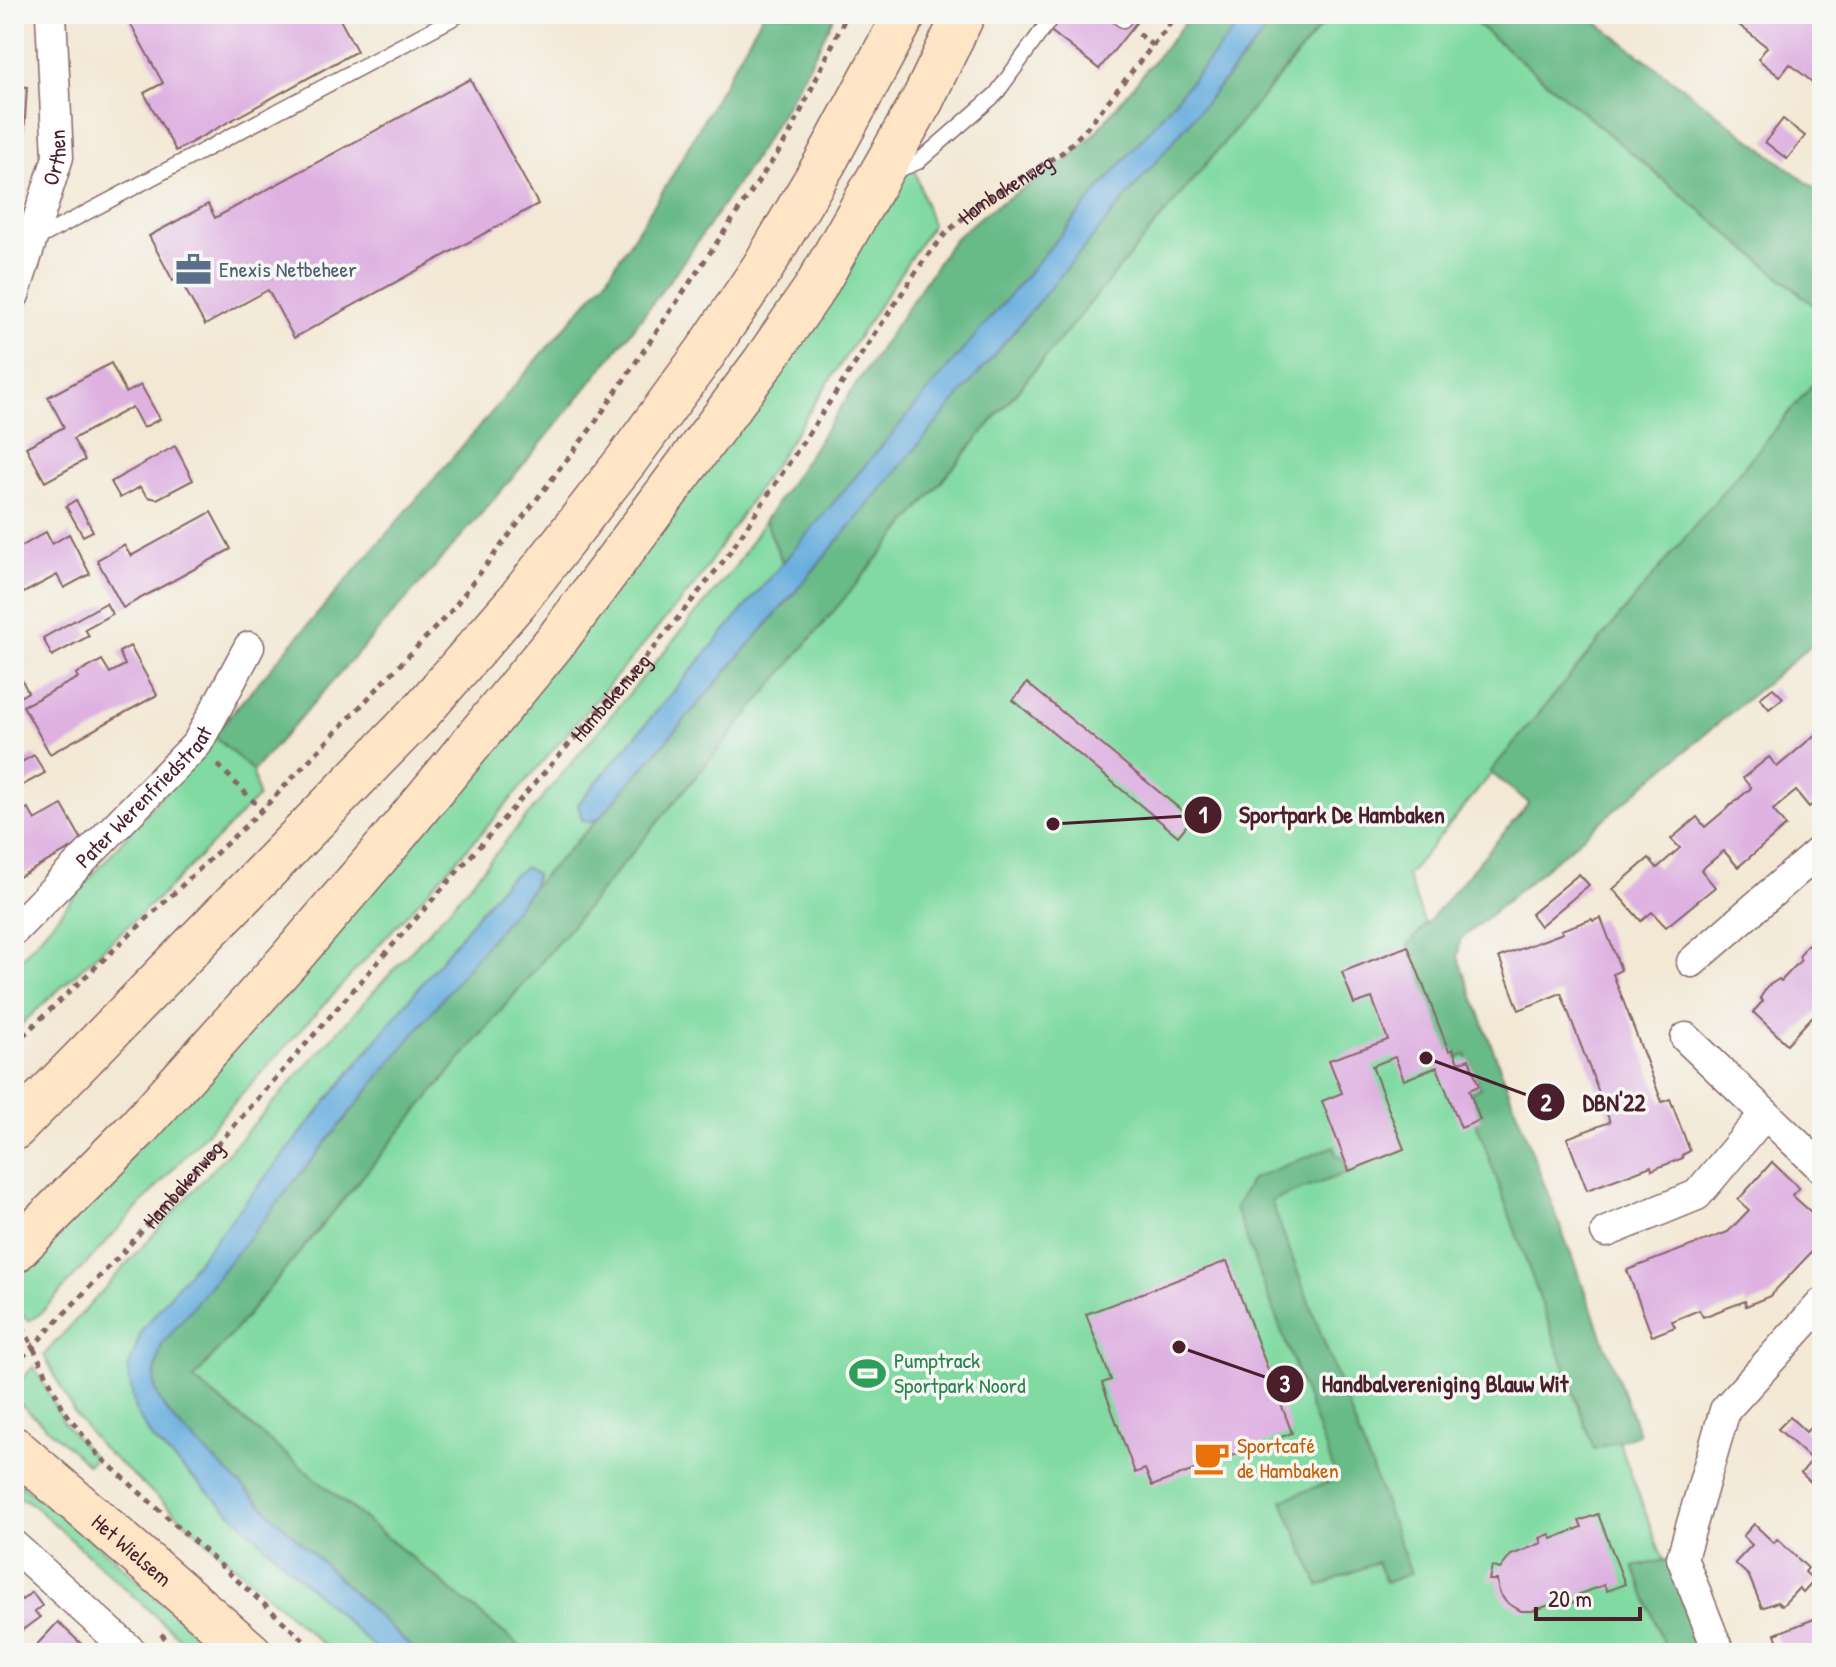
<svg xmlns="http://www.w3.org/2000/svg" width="1836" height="1667" viewBox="0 0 1836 1667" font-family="'Patrick Hand',sans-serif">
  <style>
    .green { fill: #80daa1; stroke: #657c66; stroke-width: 2 }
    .forest { fill: #68ba87; stroke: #596c59; stroke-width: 2 }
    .water { fill: #68adde; stroke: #596684; stroke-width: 2 }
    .building { fill: #deb1e1 }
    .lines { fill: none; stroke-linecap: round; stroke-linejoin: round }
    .lane-casing { stroke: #856566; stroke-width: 17 }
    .street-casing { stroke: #856566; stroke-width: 33 }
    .secondary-casing { stroke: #856566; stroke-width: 45 }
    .path { stroke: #856566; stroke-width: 5; stroke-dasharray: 6 6; stroke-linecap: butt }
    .lane { stroke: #fff; stroke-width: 14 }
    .street { stroke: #fff; stroke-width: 30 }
    .secondary { stroke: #fee5c5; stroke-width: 42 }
    .labels { text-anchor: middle; stroke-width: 7; stroke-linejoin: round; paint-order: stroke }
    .street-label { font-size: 22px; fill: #4a1f2b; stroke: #f6f6f2 }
    .service-label { font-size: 22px; fill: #4e5e75; stroke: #f6f6f2; text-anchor: start }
    .leisure-label { font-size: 22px; fill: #27864d; stroke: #f6f6f2; text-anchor: start }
    .food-label { font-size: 22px; fill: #c56008; stroke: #f6f6f2; text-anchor: start }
    .leader { fill: none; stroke: #4a1f2b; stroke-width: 3 }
    .callout-dot { fill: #4a1f2b; stroke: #f6f6f2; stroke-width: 3 }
    .mark-label { font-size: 24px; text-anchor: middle; font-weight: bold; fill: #fff }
    .callout-label { font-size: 24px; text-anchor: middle; font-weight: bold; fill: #4a1f2b; stroke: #f6f6f2; stroke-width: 7; stroke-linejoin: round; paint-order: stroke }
  </style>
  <rect width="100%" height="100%" fill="#f6f6f2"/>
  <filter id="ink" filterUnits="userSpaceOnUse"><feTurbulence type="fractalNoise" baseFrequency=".0125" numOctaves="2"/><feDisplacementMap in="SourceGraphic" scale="16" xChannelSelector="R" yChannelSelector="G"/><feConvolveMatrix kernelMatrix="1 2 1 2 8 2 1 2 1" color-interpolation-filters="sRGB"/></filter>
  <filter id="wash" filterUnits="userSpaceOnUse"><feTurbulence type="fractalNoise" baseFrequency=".006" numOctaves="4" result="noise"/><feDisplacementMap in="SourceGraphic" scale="32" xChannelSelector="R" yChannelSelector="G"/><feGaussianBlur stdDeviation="1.8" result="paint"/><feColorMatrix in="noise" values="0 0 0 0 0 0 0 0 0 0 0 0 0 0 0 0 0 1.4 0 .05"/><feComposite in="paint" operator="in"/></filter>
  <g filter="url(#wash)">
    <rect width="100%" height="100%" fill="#f3e8d4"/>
    <g class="green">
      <path d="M 1331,14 L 1465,14 L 1822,312 L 1822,373 L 1407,876 L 1698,1653 L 528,1653 L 194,1379 Z"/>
      <path d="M 910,156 L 932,225 L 697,582 L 486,828 L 40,1314 L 28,1321 L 14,1307 L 14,1274 L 308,952 Z"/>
      <path d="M 765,520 L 783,564 L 578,804 L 594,821 L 601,816 L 532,888 L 536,874 L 504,882 L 142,1330 L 128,1370 L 135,1410 L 153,1440 L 380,1653 L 332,1653 L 99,1445 L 75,1414 L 44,1355 L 456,901 L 735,567 Z"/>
      <path d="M 213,735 L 253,771 L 258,797 L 172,885 L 14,1031 L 14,961 L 22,958 Z"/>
      <path d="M 34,1366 L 64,1423 L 94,1458 L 88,1465 L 14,1398 L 14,1388 Z"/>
      <path d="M 14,1479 L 111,1556 L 216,1653 L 196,1653 L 41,1512 L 26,1500 L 14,1498 Z"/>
    </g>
    <g class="forest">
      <path d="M 763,14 L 835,14 C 795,98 744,176 690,252 C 559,436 403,601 253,771 L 213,735 L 605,281 L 668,183 Z"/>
      <path d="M 1192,14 L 1248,14 L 783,564 L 765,520 L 953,240 L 985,213 L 1066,161 L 1091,138 Z"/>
      <path d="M 1280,14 L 1331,14 L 194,1379 L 528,1653 L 417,1653 L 177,1424 C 150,1391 151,1386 162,1345 L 532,888 L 601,816 L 795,592 Z"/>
      <path d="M 1465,14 L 1586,14 L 1822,194 L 1822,312 Z"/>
      <path d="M 1822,373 L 1822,636 L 1460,940 L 1458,957 L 1639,1434 L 1594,1449 L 1466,1094 L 1480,1088 L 1466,1055 L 1451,1060 L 1406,948 L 1529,803 L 1490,772 Z"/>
      <path d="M 1334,1146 L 1337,1157 L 1341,1155 L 1349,1172 L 1271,1201 L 1411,1573 L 1386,1583 L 1377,1562 L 1319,1586 L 1282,1500 L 1337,1479 L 1235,1208 L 1251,1179 Z"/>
      <path d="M 1675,1558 L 1709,1653 L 1667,1653 L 1634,1567 Z"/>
    </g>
    <g class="water">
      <path d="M 1248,14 L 1280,14 L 795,592 L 601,816 L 594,821 L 582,820 L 578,804 Z"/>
      <path d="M 525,867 L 536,874 L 532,888 L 162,1345 C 150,1385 150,1391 177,1424 L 417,1653 L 380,1653 L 153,1440 L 135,1410 L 128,1370 L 142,1330 L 504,882 Z"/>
    </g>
    <g id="blocks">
      <g class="building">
        <path d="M 14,14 L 16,14 L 21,69 L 14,69 Z"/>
        <path d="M 125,14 L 337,14 L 357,51 L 176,151 L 144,93 L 163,83 Z"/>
        <path d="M 1029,14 L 1143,14 L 1099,69 Z"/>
        <path d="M 1725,14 L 1822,16 L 1822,90 L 1790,64 L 1780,77 L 1758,59 L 1767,47 Z"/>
        <path d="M 470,79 L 538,204 L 294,338 L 268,290 L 205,325 L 179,278 L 173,281 L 149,236 L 208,204 L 215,218 Z"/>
        <path d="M 14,86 L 27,87 L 21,181 L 14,180 Z"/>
        <path d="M 1783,119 L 1805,136 L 1787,159 L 1765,142 Z"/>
        <path d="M 111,363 L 126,393 L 141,385 L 160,419 L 143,428 L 132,407 L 73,439 L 85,460 L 45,482 L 26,447 L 64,427 L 48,397 Z"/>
        <path d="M 175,446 L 193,480 L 157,499 L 148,497 L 140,487 L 120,498 L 111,482 Z"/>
        <path d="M 76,500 L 93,531 L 83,536 L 66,506 Z"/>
        <path d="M 211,512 L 231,549 L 123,608 L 97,560 L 124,545 L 131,556 Z"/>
        <path d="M 46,532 L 52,544 L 69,534 L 90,574 L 64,588 L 57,575 L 16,597 L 23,610 L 14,615 L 14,551 Z"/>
        <path d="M 106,603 L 112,614 L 85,629 L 89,636 L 52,656 L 43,638 Z"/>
        <path d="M 130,646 L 157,695 L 50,754 L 23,706 L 78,678 L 76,674 L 102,660 L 110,673 L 125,665 L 119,652 Z"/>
        <path d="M 19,674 L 28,692 L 18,698 L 14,690 L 14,676 Z"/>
        <path d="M 1027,683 L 1192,819 L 1178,836 L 1013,700 Z"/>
        <path d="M 1773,688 L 1783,698 L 1769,709 L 1760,698 Z"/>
        <path d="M 1822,729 L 1822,796 L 1809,807 L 1796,791 L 1773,810 L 1786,826 L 1738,867 L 1724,851 L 1701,870 L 1715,887 L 1666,927 L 1652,912 L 1641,921 L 1613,889 L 1649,858 L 1657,868 L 1680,848 L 1671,839 L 1697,817 L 1705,827 L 1751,788 L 1743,778 L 1769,757 L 1777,767 Z"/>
        <path d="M 34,755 L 45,773 L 14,790 L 14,766 Z"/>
        <path d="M 62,805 L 83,842 L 17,878 L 14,882 L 14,816 L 28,808 L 35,820 Z"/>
        <path d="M 1579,874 L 1589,885 L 1540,926 L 1531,914 Z"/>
        <path d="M 1601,918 L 1621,970 L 1613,974 L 1662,1102 L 1670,1099 L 1690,1151 L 1682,1155 L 1683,1158 L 1652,1170 L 1651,1166 L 1587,1190 L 1567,1138 L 1610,1122 L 1561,993 L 1519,1010 L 1499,957 L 1563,933 L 1561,930 L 1592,919 L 1593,921 Z"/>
        <path d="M 1817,937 L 1820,940 L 1822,938 L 1822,1006 L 1787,1044 L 1753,1012 L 1763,1001 L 1760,998 L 1768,986 L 1779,979 L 1781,981 L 1801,960 L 1799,957 L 1806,946 Z"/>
        <path d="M 1408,946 L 1449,1051 L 1453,1049 L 1458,1063 L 1469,1059 L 1479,1086 L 1469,1090 L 1480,1120 L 1461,1128 L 1437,1067 L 1404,1080 L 1395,1057 L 1372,1066 L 1404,1149 L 1349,1171 L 1322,1101 L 1342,1093 L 1329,1060 L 1388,1040 L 1372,998 L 1354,1004 L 1342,972 Z"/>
        <path d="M 1772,1162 L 1799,1188 L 1792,1195 L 1822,1222 L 1822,1241 L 1770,1296 L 1746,1306 L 1745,1301 L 1703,1317 L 1699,1310 L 1672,1321 L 1675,1327 L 1652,1336 L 1627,1270 L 1728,1232 L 1749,1210 L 1738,1200 Z"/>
        <path d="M 1227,1261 L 1292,1433 L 1152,1486 L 1145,1469 L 1135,1473 L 1102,1383 L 1111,1380 L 1086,1314 Z"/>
        <path d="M 1822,1415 L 1822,1493 L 1801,1473 L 1812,1460 L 1778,1429 L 1790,1417 L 1806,1432 Z"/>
        <path d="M 1598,1514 L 1625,1584 L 1607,1591 L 1604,1585 L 1579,1594 L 1581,1599 L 1565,1606 L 1563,1600 L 1533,1611 L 1521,1611 L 1506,1602 L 1499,1592 L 1497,1580 L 1489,1580 L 1492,1566 L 1500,1569 L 1511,1555 L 1542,1543 L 1540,1538 L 1550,1534 L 1552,1539 L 1582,1527 L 1579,1521 Z"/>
        <path d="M 1754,1524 L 1774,1543 L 1777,1539 L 1808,1568 L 1805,1572 L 1814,1580 L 1803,1592 L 1799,1588 L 1782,1606 L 1777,1602 L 1762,1608 L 1749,1576 L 1735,1563 L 1752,1545 L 1743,1536 Z"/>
        <path d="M 14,1592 L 22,1600 L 32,1592 L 42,1606 L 34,1612 L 40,1617 L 14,1636 Z"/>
        <path d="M 1822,1616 L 1822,1653 L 1782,1653 L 1775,1634 Z"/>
        <path d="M 58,1622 L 91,1653 L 29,1653 Z"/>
      </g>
    </g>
  </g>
  <g filter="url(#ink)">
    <use href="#blocks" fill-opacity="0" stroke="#856566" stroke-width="2"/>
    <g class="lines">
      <defs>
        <g id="lane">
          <path d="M 1114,14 L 1123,20 L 1128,14"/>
          <path d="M 891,173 L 918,162 L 996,94 L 1054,14"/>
          <path d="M 14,236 L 31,242 L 461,14"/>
        </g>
        <g id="street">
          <path id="s2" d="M 14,295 L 58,157 L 51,14"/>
          <path id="s3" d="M 14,930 L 197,744 L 249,647"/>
          <path d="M 1692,962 L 1822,849"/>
          <path d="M 1686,1038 L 1822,1168"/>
          <path d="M 1606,1232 L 1697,1195 L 1765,1114"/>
          <path d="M 14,1546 L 133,1653"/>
          <path d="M 1719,1653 L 1682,1558 L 1725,1410 L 1822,1303"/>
        </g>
        <g id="secondary">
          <path d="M 14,1129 L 419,714 L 517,601 L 626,461 L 705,353 L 763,267 L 826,161 L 905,14"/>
          <path d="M 14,1252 L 138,1128 L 289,960 L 391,841 L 559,637 L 763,363 L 815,288 L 923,99 L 964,14"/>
          <path id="s4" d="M 14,1448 L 251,1653"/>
        </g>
      </defs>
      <use href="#lane" class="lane-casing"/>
      <use href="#street" class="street-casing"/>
      <use href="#secondary" class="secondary-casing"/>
      <g class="path">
        <path d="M 1139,34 L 1153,46"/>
        <path d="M 218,765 L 262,810"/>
        <path d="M 14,1044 L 262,810 L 451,611 L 592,427 L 789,136 L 847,14"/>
        <path d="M 14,1318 L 23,1327 L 64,1410 L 97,1454 L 318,1653"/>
        <path id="s1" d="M 14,1366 L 125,1250 L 657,644 L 726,558 L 922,263 L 946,233 L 979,204 L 1063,152 L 1085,130 L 1178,14"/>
        <path d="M 161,1634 L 180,1653"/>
      </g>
      <use href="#lane" class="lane"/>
      <use href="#street" class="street"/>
      <use href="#secondary" class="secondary"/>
    </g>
  </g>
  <defs>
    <symbol id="office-bare" viewBox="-9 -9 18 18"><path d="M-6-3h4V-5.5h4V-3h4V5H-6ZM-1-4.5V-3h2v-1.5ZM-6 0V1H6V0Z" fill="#5c6f8a" stroke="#f6f6f2" stroke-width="2.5" paint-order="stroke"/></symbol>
    <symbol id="stadium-bare" viewBox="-9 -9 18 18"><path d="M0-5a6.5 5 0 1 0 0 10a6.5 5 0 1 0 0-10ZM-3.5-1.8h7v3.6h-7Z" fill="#2e9e5b" stroke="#f6f6f2" stroke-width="2.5" paint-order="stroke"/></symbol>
    <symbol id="cafe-bare" viewBox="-9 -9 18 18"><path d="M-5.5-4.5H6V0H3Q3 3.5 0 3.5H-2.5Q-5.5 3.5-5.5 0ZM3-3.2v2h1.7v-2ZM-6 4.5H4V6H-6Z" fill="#e8710a" stroke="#f6f6f2" stroke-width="2.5" paint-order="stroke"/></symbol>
  </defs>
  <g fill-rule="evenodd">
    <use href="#office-bare" x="168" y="244" width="51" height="51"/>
    <use href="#stadium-bare" x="842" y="1348" width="51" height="51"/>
    <use href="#cafe-bare" x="1186" y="1432" width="51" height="51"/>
  </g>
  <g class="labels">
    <g class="street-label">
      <text dy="8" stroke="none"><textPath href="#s2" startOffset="144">Orthen</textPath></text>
      <text dy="8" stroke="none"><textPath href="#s1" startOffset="1544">Hambakenweg</textPath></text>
      <text dy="8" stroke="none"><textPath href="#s1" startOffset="896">Hambakenweg</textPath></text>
      <text dy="8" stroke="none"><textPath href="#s3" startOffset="186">Pater Werenfriedstraat</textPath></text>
      <text dy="8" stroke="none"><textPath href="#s1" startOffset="248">Hambakenweg</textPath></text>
      <text dy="8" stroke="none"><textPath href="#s4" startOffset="156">Het Wielsem</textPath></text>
    </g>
    <g class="service-label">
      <text x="219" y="277">Enexis Netbeheer</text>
    </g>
    <g class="leisure-label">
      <text x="894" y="1368">Pumptrack<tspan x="894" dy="25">Sportpark Noord</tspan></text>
    </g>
    <g class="food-label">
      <text x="1237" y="1453">Sportcafé<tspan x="1237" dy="25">de Hambaken</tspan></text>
    </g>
  </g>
  <path class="leader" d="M1053 824L1203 815M1426 1058L1546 1102M1179 1347L1285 1384"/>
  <g class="callout-dot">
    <circle cx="1053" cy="824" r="8"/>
    <circle cx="1426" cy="1058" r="8"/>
    <circle cx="1179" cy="1347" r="8"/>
    <circle cx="1203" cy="815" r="20"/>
    <circle cx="1546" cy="1102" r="20"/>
    <circle cx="1285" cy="1384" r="20"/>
  </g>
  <g class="mark-label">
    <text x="1203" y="823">1</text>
    <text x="1546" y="1111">2</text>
    <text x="1285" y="1392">3</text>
  </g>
  <g class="callout-label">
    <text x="1342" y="823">Sportpark De Hambaken</text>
    <text x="1614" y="1111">DBN'22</text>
    <text x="1445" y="1392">Handbalvereniging Blauw Wit</text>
  </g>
  <rect width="1836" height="1667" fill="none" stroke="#f6f6f2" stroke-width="48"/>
  <path d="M1536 1607v12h104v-12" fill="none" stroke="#4a1f2b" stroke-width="4"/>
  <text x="1548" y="1607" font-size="24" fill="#4a1f2b" stroke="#f6f6f2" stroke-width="6" paint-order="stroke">20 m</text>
</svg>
